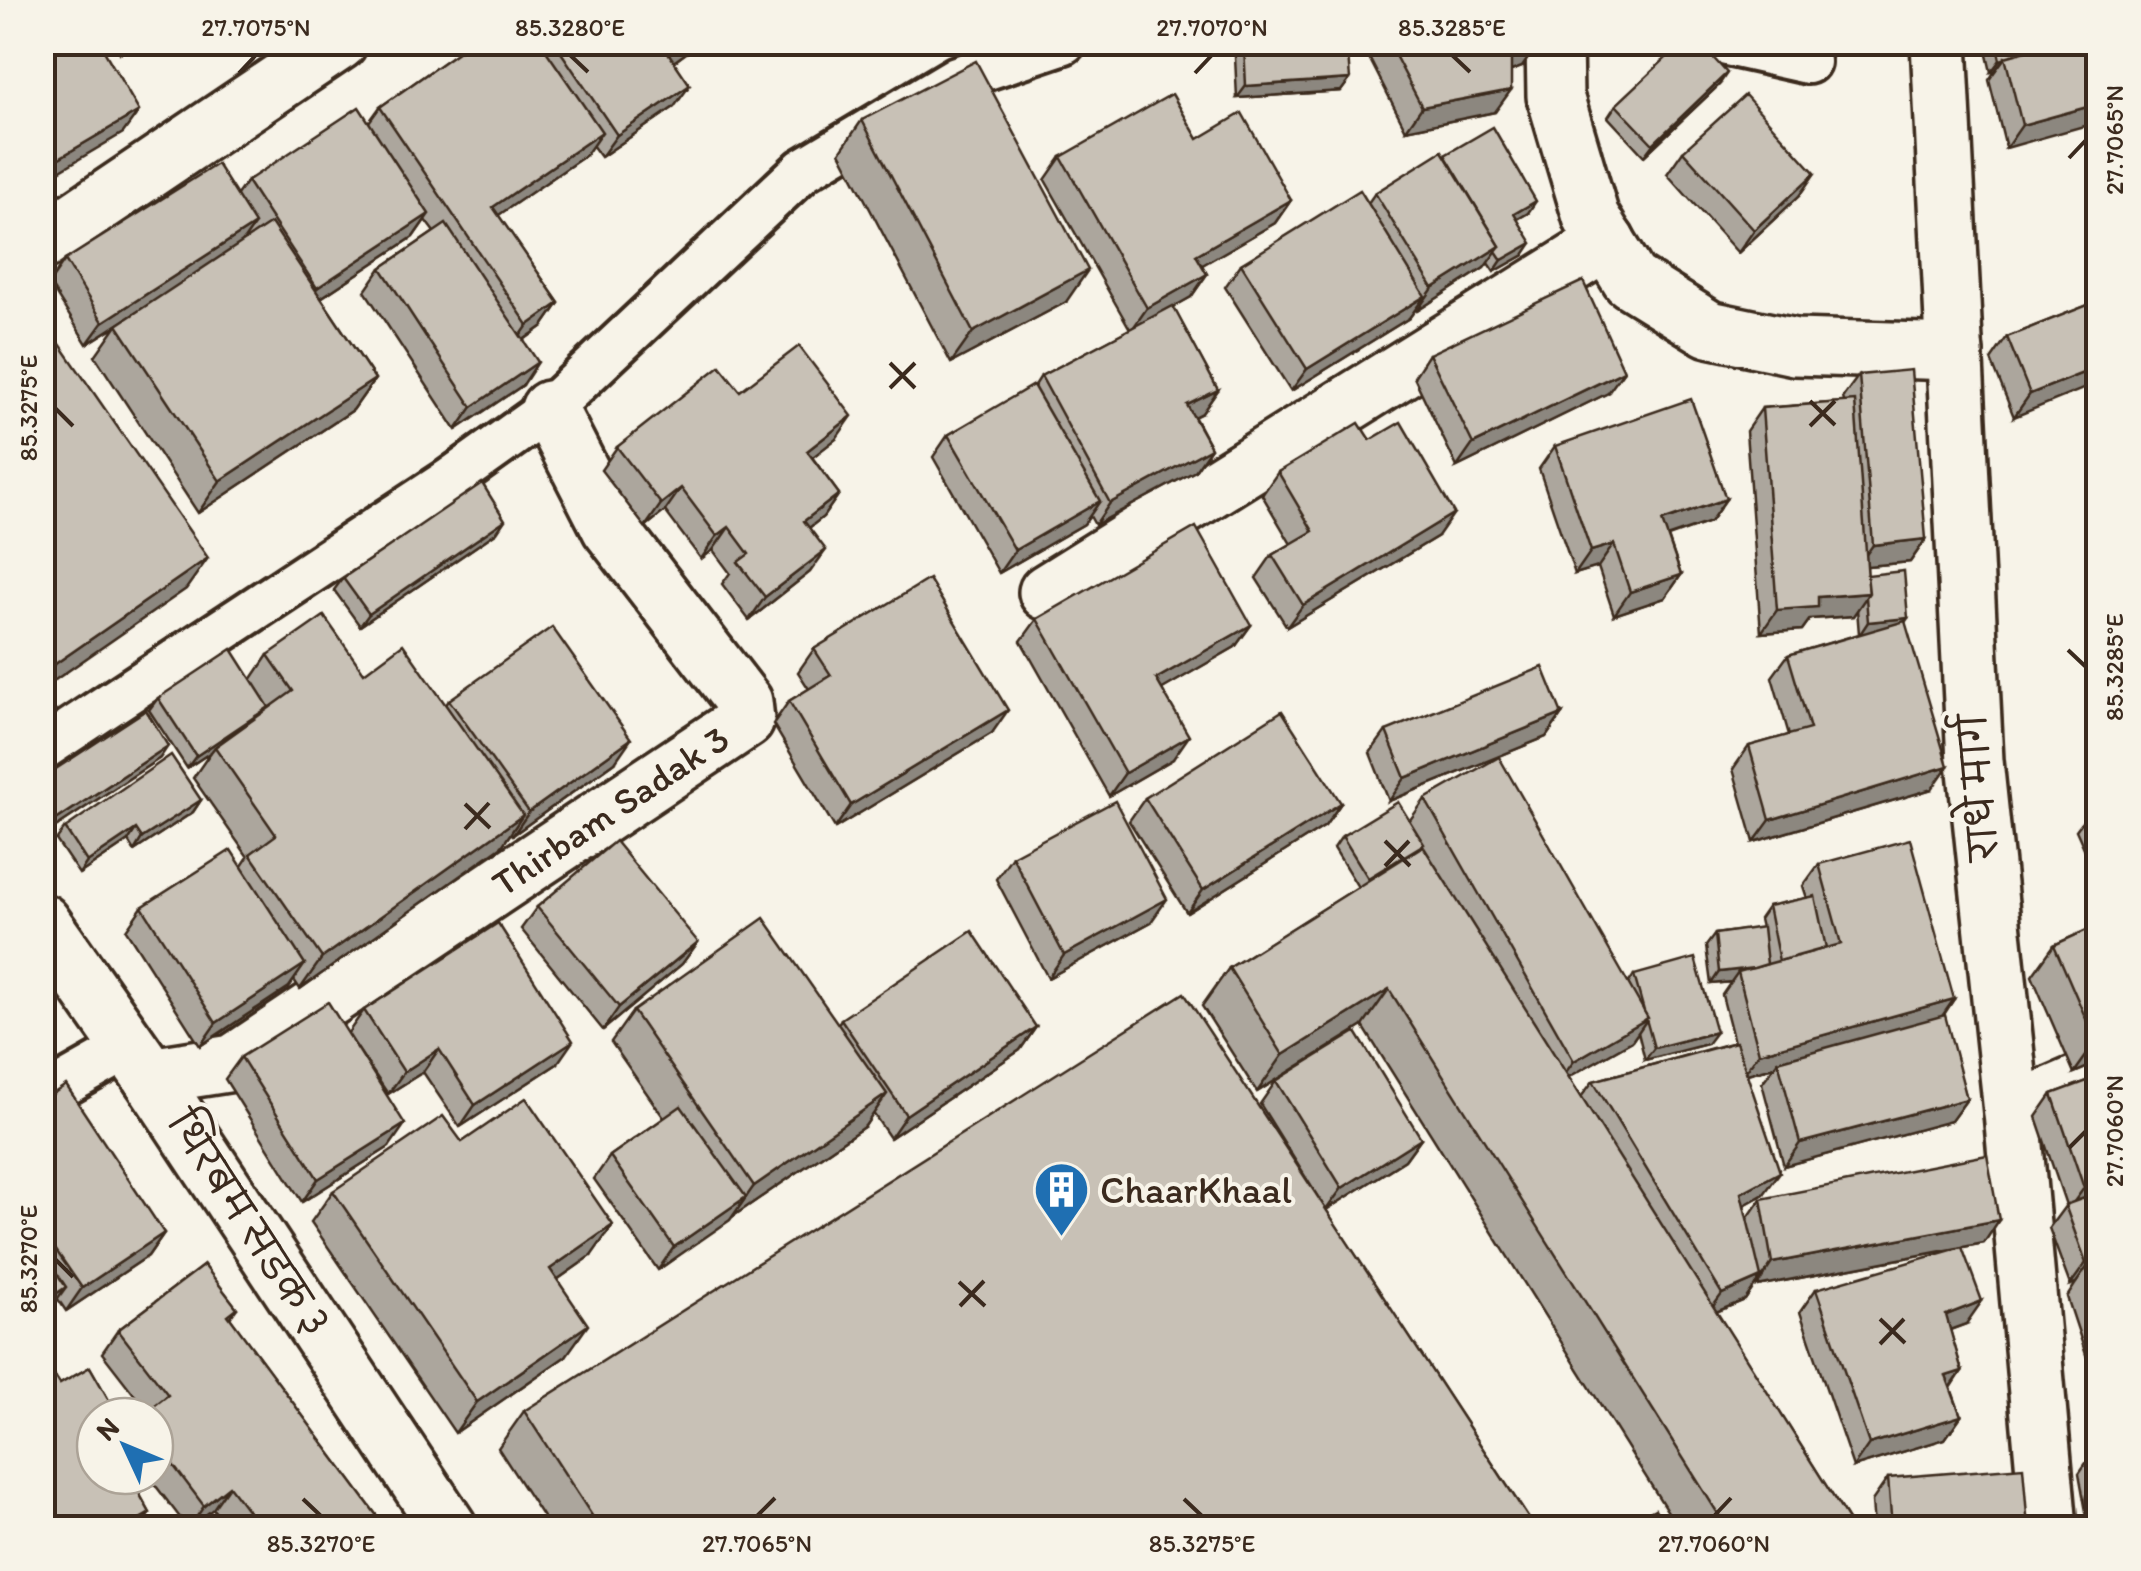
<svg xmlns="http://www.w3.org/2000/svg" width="2141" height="1571" viewBox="0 0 2141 1571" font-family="Itim,'Playpen Sans Deva',sans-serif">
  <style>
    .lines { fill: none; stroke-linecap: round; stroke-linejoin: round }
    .lane-casing { stroke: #3b2a1e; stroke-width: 50 }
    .street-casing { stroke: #3b2a1e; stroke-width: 62 }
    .secondary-casing { stroke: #3b2a1e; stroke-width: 62 }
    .lane { stroke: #f7f3e8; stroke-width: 42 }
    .street { stroke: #f7f3e8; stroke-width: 55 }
    .secondary { stroke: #f7f3e8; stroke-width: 55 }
    .wall { fill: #aca69d; stroke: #3b2a1e; stroke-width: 2.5 }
    .shaded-wall { fill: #8c877f; stroke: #3b2a1e; stroke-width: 2.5 }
    .building { fill: #c8c1b6; stroke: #3b2a1e; stroke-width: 2.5 }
    .ticks { fill: none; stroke: #3b2a1e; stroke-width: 4 }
    .labels { text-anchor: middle; stroke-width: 8; stroke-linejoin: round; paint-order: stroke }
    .street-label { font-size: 38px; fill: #3b2a1e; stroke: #f7f3e8 }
    .poi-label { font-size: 38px; fill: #3b2a1e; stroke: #f7f3e8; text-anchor: start }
    .neatline { fill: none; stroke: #3b2a1e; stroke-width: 4 }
    .ticks-label { font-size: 25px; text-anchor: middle; fill: #3b2a1e }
  </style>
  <rect width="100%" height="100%" fill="#f7f3e8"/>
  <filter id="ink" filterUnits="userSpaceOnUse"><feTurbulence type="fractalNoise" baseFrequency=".01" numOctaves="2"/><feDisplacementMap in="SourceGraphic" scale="20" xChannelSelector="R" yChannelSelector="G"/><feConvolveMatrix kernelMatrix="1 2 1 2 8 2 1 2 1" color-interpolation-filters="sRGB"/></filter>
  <g filter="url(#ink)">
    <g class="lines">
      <defs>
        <g id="lane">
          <path d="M 1718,42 L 1808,62"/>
          <path d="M 42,749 L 450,480 L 549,409 L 803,170 L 957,78 L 1064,42"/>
          <path d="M 42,1097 L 130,1047"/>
        </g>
        <g id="street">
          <path d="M 1554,42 L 1555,96 L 1591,217 L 1630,280 L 1709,329 L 1795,347 L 1955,352"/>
          <path d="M 42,242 L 339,42"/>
          <path d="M 1047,592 L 1607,242"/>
          <path id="s1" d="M 150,1076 L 233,1063 L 746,720 L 744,702 L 610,528 L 549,409"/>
          <path d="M 2012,1112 L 2098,1075"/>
        </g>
        <g id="secondary">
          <path d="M 1939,42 L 1975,761 L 2012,1112 L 2049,1528"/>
          <path d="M 42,922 L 150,1076 L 449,1528"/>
        </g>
      </defs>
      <use href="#lane" class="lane-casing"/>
      <use href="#street" class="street-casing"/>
      <use href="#secondary" class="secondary-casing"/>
      <use href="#lane" class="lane"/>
      <use href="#street" class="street"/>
      <use href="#secondary" class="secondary"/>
    </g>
    <g class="wall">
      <path d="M 115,42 L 138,42 L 120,53 Z"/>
      <path d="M 472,42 L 701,42 L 674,62 L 674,107 L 601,157 L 592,145 L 586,155 L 498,215 L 559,303 L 543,326 L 524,340 L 523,385 L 456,430 L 365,291 L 381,268 L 434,232 L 425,220 L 413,237 L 321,298 L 375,379 L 353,410 L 198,513 L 95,356 L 116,326 L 87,344 L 49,283 L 65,260 L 237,195 L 247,181 L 369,122 L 380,107 Z"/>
      <path d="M 1361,42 L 1538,42 L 1522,67 L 1511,71 L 1495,112 L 1406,130 Z"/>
      <path d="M 1984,42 L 2098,42 L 2006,148 L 1989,80 L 1995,71 L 1991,72 Z"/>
      <path d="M 1244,45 L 1350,79 L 1341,91 L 1237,98 L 1235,57 Z"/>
      <path d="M 1719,85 L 1644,156 L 1608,117 L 1616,105 Z"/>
      <path d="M 862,120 L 1066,302 L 951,363 L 840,152 Z"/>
      <path d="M 1198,139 L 1291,200 L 1275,223 L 1202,265 L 1207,274 L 1191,297 L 1173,307 L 1218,390 L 1202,413 L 1194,416 L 1211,448 L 1195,471 L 1095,525 L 1090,516 L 1084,524 L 999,573 L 933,457 L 948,435 L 1034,387 L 1041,376 L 1130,329 L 1045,180 L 1061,157 Z"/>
      <path d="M 1683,151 L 1799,196 L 1738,253 L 1667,174 Z"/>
      <path d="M 1445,155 L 1528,213 L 1517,219 L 1524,255 L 1494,272 L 1488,263 L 1484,268 L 1417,311 L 1416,309 L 1409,318 L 1291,391 L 1225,287 L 1241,264 L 1368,203 L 1375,193 Z"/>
      <path d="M 2098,301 L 2014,417 L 1991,360 L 2007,337 Z"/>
      <path d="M 1429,354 L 1608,393 L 1457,467 L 1414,377 Z"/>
      <path d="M 1859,375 L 1926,539 L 1910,562 L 1867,566 L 1867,575 L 1905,623 L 1932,789 L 1754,842 L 1733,769 L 1749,746 L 1789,735 L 1772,677 L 1788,655 L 1859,634 L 1857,609 L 1853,616 L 1810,619 L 1802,630 L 1761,633 L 1746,431 L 1762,408 L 1844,402 L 1843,397 Z"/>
      <path d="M 740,391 L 836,439 L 812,457 L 839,494 L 823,517 L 809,528 L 810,572 L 749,620 L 722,584 L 730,573 L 713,550 L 701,559 L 665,511 L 645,527 L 601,470 L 617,447 Z"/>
      <path d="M 1370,440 L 1438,536 L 1287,627 L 1256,578 L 1272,555 L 1291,544 L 1262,495 L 1278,472 Z"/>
      <path d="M 1555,446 L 1726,499 L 1710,522 L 1668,537 L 1681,575 L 1665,598 L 1614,615 L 1598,567 L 1575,574 L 1539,469 Z"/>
      <path d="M 497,532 L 360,626 L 334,590 L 343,578 Z"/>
      <path d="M 1037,619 L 1251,625 L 1235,647 L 1162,689 L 1173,759 L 1109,796 L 1021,641 Z"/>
      <path d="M 814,649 L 992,733 L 835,828 L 773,724 L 789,701 L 809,689 L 798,672 Z"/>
      <path d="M 268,655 L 364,673 L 446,705 L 449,700 L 615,762 L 513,835 L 511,833 L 502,846 L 300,989 L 294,980 L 289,987 L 200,1046 L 126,930 L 142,907 L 242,866 L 248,857 L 193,778 L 211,752 L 187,768 L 149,710 L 158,698 L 251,680 Z"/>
      <path d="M 1562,714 L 1546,737 L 1389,801 L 1370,753 L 1386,731 Z"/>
      <path d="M 160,758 L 45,834 L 42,831 L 42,778 Z"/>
      <path d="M 1145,798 L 1341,803 L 1325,826 L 1187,913 L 1129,821 Z"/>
      <path d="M 1425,799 L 1628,984 L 1634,975 L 1707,1044 L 1645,1060 L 1638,1032 L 1632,1041 L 1568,1077 L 1581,1097 L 1593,1081 L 1734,1042 L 1722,995 L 1731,982 L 1711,984 L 1706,946 L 1715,934 L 1761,928 L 1759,919 L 1768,906 L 1807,898 L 1803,886 L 1819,864 L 1954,999 L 1943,1016 L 1967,1099 L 1951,1121 L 1784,1166 L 1762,1083 L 1774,1067 L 1747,1074 L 1764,1194 L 1744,1205 L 1747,1219 L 1761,1199 L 1984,1243 L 1757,1286 L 1756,1283 L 1745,1300 L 1716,1312 L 1853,1528 L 1678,1528 L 1363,1026 L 1257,1092 L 1202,1006 L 1229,968 L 1358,887 L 1334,848 L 1342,836 L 1410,820 Z"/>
      <path d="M 201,800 L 193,812 L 134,851 L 128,841 L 79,874 L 56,840 L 65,828 Z"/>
      <path d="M 2098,811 L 2098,873 L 2096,875 L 2076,830 L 2085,818 Z"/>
      <path d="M 1012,856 L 1151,922 L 1048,978 L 996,879 Z"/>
      <path d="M 537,907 L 698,942 L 682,964 L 603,1030 L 521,929 Z"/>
      <path d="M 2098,925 L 2098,1063 L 2074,1073 L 2032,976 L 2054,945 Z"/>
      <path d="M 364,1010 L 557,1064 L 460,1127 L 423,1072 L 388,1094 L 355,1045 L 389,1147 L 302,1202 L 225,1079 L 241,1057 L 348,1033 Z"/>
      <path d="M 633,1011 L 838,1024 L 841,1019 L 1036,1027 L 1020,1050 L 890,1138 L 873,1113 L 865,1126 L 732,1217 L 658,1270 L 594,1179 L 610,1156 L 664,1118 L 611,1042 Z"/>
      <path d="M 2098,1077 L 2098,1391 L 2067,1297 L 2076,1283 L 2070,1285 L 2049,1228 L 2066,1205 L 2036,1117 L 2052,1094 Z"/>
      <path d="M 1276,1081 L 1421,1138 L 1405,1160 L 1326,1210 L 1535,1528 L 550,1528 L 498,1448 L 524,1411 L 1321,1202 L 1260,1104 Z"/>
      <path d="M 42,1101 L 164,1233 L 148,1256 L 66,1311 L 58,1299 L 50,1309 L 42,1315 Z"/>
      <path d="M 462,1142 L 591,1256 L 557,1280 L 566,1356 L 455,1433 L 311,1222 L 333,1191 Z"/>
      <path d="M 204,1265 L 237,1308 L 230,1318 L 386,1528 L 228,1528 L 213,1509 L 188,1528 L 149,1477 L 139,1493 L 150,1513 L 139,1528 L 42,1528 L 42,1382 L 54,1375 L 60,1384 L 90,1367 L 118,1416 L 95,1416 L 95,1476 L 155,1476 L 155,1416 L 141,1416 L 147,1411 L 102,1353 L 118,1330 Z"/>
      <path d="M 1816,1289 L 1966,1324 L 1950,1330 L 1962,1371 L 1951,1388 L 1961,1416 L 1945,1439 L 1853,1467 L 1800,1312 Z"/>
      <path d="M 2098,1449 L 2098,1528 L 2089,1528 L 2079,1473 L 2095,1450 Z"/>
      <path d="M 1888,1478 L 2028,1528 L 1874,1528 L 1872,1501 Z"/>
    </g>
    <g class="shaded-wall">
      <path d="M 128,42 L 138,42 L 120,53 Z"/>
      <path d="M 686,42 L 701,42 L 653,77 L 669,54 Z"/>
      <path d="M 1538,44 L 1522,67 L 1495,77 L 1511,54 Z"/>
      <path d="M 2004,59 L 1995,71 L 1991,72 L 2000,60 Z"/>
      <path d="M 1727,73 L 1719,85 L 1644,156 L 1653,144 Z"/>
      <path d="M 1350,79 L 1341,91 L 1237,98 L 1246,86 Z"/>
      <path d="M 690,85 L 674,107 L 601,157 L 617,135 Z"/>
      <path d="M 1511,90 L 1495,112 L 1406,130 L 1422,107 Z"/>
      <path d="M 2098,104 L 2098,122 L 2006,148 L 2022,125 Z"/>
      <path d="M 139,111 L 123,133 L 42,181 L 42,168 Z"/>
      <path d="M 602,132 L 586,155 L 477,230 L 493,207 Z"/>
      <path d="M 1815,173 L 1799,196 L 1738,253 L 1754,230 Z"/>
      <path d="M 1291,200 L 1275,223 L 1180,278 L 1196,255 Z"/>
      <path d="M 1536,201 L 1528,213 L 1506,226 L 1514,214 Z"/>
      <path d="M 429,214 L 413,237 L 301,311 L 317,288 Z"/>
      <path d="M 255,224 L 239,247 L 87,344 L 103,322 Z"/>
      <path d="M 1532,243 L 1524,255 L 1494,272 L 1502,260 Z"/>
      <path d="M 1500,246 L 1484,268 L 1417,311 L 1433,288 Z"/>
      <path d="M 1088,270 L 1066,302 L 951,363 L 973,332 Z"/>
      <path d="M 1207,274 L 1191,297 L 1131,331 L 1147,308 Z"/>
      <path d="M 1425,296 L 1409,318 L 1291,391 L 1307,369 Z"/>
      <path d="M 559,303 L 543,326 L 512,348 L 528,325 Z"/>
      <path d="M 538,362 L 523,385 L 456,430 L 472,407 Z"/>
      <path d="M 2098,367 L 2098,383 L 2014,417 L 2030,394 Z"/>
      <path d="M 1624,371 L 1608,393 L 1457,467 L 1473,444 Z"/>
      <path d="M 375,379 L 353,410 L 198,513 L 220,481 Z"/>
      <path d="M 1218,390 L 1202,413 L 1172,428 L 1187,405 Z"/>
      <path d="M 852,416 L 836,439 L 791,474 L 807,451 Z"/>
      <path d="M 1211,448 L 1195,471 L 1095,525 L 1110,503 Z"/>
      <path d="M 681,488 L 665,511 L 645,527 L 661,504 Z"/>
      <path d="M 839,494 L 823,517 L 788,544 L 804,521 Z"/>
      <path d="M 1726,499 L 1710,522 L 1646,544 L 1662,521 Z"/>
      <path d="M 1100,501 L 1084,524 L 999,573 L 1015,550 Z"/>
      <path d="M 1454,513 L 1438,536 L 1287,627 L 1303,605 Z"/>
      <path d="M 505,520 L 497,532 L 360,626 L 369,614 Z"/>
      <path d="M 729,527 L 713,550 L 701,559 L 717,536 Z"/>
      <path d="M 1926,539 L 1910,562 L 1857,567 L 1873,545 Z"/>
      <path d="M 1614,544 L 1598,567 L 1575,574 L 1591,551 Z"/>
      <path d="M 826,550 L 810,572 L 749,620 L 765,597 Z"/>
      <path d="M 208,558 L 186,589 L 42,689 L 42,673 Z"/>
      <path d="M 1681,575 L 1665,598 L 1614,615 L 1630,592 Z"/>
      <path d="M 1869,593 L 1853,616 L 1810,619 L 1802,630 L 1761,633 L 1777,610 L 1818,597 Z"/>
      <path d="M 1908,618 L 1900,630 L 1860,634 L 1868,622 Z"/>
      <path d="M 1251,625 L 1235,647 L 1140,702 L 1156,679 Z"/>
      <path d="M 269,707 L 215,747 L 211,752 L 187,768 L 196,756 Z"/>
      <path d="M 1008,710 L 992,733 L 835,828 L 851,805 Z"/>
      <path d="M 1562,714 L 1546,737 L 1389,801 L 1405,778 Z"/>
      <path d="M 1189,736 L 1173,759 L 1109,796 L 1125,773 Z"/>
      <path d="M 631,739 L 615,762 L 513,835 L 529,812 Z"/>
      <path d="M 168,746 L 160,758 L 45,834 L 53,822 Z"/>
      <path d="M 1948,766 L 1932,789 L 1754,842 L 1770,820 Z"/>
      <path d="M 201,800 L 193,812 L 134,851 L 142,838 Z"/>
      <path d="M 1341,803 L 1325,826 L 1187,913 L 1203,890 Z"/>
      <path d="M 523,815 L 502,846 L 300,989 L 322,958 Z"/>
      <path d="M 136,829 L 128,841 L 79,874 L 87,862 Z"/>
      <path d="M 1167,899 L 1151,922 L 1048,978 L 1064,955 Z"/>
      <path d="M 698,942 L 682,964 L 603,1030 L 619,1007 Z"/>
      <path d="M 305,964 L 289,987 L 200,1046 L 216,1023 Z"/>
      <path d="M 1767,966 L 1738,972 L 1731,982 L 1711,984 L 1719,972 Z"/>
      <path d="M 1389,989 L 1363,1026 L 1257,1092 L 1283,1055 Z"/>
      <path d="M 1954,999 L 1938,1022 L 1778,1061 L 1774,1067 L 1743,1075 L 1759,1053 Z"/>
      <path d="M 1648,1018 L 1632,1041 L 1558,1083 L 1574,1061 Z"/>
      <path d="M 1036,1027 L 1020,1050 L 890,1138 L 906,1115 Z"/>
      <path d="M 1716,1032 L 1707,1044 L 1645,1060 L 1654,1048 Z"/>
      <path d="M 573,1041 L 557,1064 L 460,1127 L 475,1105 Z"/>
      <path d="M 2098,1041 L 2098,1063 L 2074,1073 L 2096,1042 Z"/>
      <path d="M 439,1049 L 423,1072 L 388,1094 L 404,1072 Z"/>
      <path d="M 887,1094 L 865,1126 L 732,1217 L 754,1186 Z"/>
      <path d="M 1967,1099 L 1951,1121 L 1784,1166 L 1800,1143 Z"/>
      <path d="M 405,1124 L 389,1147 L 302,1202 L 318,1179 Z"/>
      <path d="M 1421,1138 L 1405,1160 L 1326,1210 L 1342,1188 Z"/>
      <path d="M 1780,1172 L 1764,1194 L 1725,1216 L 1741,1193 Z"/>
      <path d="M 2098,1182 L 2098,1199 L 2068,1210 L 2084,1188 Z"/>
      <path d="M 746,1197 L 730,1220 L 658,1270 L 674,1247 Z"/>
      <path d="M 1999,1220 L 1984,1243 L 1757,1286 L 1772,1263 Z"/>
      <path d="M 613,1225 L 591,1256 L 528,1300 L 550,1269 Z"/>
      <path d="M 164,1233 L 148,1256 L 66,1311 L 82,1288 Z"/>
      <path d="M 2098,1258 L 2098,1275 L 2088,1266 L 2076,1283 L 2070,1285 L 2086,1263 Z"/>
      <path d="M 1761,1277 L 1745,1300 L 1706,1316 L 1722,1294 Z"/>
      <path d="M 66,1287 L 50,1309 L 42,1315 L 42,1303 Z"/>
      <path d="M 1982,1301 L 1966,1324 L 1930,1337 L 1946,1315 Z"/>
      <path d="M 588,1325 L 566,1356 L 455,1433 L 477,1402 Z"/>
      <path d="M 1962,1371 L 1946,1394 L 1946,1376 Z"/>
      <path d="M 1961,1416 L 1945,1439 L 1853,1467 L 1869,1444 Z"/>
      <path d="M 148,1476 L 150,1476 L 136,1496 L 134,1484 Z"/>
      <path d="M 229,1486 L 213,1509 L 189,1528 L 204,1506 Z"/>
      <path d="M 150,1513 L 139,1528 L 124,1528 Z"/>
    </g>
    <g class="building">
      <path d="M 42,42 L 99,42 L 139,111 L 42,168 Z"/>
      <path d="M 472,42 L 540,42 L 602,132 L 493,207 L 559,303 L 528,325 L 380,107 Z"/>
      <path d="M 554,42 L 686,42 L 669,54 L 690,85 L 617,135 Z"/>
      <path d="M 1284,42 L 1347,42 L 1350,79 L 1246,86 L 1244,45 Z"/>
      <path d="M 1388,42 L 1538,42 L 1538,44 L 1511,54 L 1511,90 L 1422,107 Z"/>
      <path d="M 1683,42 L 1699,42 L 1727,73 L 1653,144 L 1616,105 Z"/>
      <path d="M 1996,42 L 2059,42 L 2000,60 Z"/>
      <path d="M 2059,42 L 2098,42 L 2098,104 L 2022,125 L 2005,57 Z"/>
      <path d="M 976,61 L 1088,270 L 973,332 L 862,120 Z"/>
      <path d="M 1172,94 L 1198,139 L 1242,113 L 1291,200 L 1196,255 L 1207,274 L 1147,308 L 1061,157 Z"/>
      <path d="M 1745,95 L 1815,173 L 1754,230 L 1683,151 Z"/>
      <path d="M 359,107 L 429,214 L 317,288 L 247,181 Z"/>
      <path d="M 1493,127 L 1536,201 L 1514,214 L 1532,243 L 1502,260 L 1496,251 L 1500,246 L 1445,155 Z"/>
      <path d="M 1442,151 L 1500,246 L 1433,288 L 1375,193 Z"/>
      <path d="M 217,164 L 255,224 L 103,322 L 65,260 Z"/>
      <path d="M 1360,190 L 1425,296 L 1307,369 L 1241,264 Z"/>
      <path d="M 271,223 L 375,379 L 220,481 L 117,325 Z"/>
      <path d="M 446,224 L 538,362 L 472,407 L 381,268 Z"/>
      <path d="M 1583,281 L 1624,371 L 1473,444 L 1429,354 Z"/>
      <path d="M 2098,301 L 2098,367 L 2030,394 L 2007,337 Z"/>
      <path d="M 1173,306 L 1218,390 L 1187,405 L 1211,448 L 1110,503 L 1041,376 Z"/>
      <path d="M 42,318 L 208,558 L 42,673 Z"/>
      <path d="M 799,346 L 852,416 L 807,451 L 839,494 L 804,521 L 826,550 L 765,597 L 738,562 L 749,554 L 729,527 L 717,536 L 681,488 L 661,504 L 617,447 L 720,366 L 740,391 Z"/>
      <path d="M 1911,370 L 1926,539 L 1873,545 L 1859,375 Z"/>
      <path d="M 1033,385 L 1100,501 L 1015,550 L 948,435 Z"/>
      <path d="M 1691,399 L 1726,499 L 1662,521 L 1681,575 L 1630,592 L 1614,544 L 1591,551 L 1555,446 Z"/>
      <path d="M 1855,401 L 1869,593 L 1818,597 L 1818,607 L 1777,610 L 1762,408 Z"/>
      <path d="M 1401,422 L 1454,513 L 1303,605 L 1272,555 L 1313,531 L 1278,472 L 1359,423 L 1370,440 Z"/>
      <path d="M 482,483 L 505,520 L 369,614 L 343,578 Z"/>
      <path d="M 1196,527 L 1251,625 L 1156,679 L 1189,736 L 1125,773 L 1037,619 Z"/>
      <path d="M 1904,571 L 1908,618 L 1868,622 L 1866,597 L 1869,593 L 1867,575 Z"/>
      <path d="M 929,579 L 1008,710 L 851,805 L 789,701 L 831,675 L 814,649 Z"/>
      <path d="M 324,616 L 364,673 L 403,644 L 523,815 L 322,958 L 250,854 L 276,835 L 215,747 L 293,691 L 268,655 Z"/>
      <path d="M 1905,621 L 1948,766 L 1770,820 L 1749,746 L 1810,729 L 1788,655 Z"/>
      <path d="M 552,627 L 631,739 L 529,812 L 449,700 Z"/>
      <path d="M 232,649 L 269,707 L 196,756 L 158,698 Z"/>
      <path d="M 1543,667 L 1562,714 L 1405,778 L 1386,731 Z"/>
      <path d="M 146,710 L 168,746 L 53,822 L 42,805 L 42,778 Z"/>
      <path d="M 1282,711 L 1341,803 L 1203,890 L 1145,798 Z"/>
      <path d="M 171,755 L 201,800 L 142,838 L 136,829 L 87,862 L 65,828 Z"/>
      <path d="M 1499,757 L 1648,1018 L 1574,1061 L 1425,799 Z"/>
      <path d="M 1115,801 L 1167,899 L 1064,955 L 1012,856 Z"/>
      <path d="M 1398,802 L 1424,844 L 1368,878 L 1342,836 Z"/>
      <path d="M 2098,811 L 2098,849 L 2085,818 Z"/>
      <path d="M 1910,839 L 1954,999 L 1759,1053 L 1738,972 L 1841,944 L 1819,864 Z"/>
      <path d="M 615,841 L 698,942 L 619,1007 L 537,907 Z"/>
      <path d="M 1423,846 L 1853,1528 L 1727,1528 L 1389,989 L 1283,1055 L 1229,968 Z"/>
      <path d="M 231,850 L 305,964 L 216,1023 L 142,907 Z"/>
      <path d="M 1815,896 L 1826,948 L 1779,961 L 1768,906 Z"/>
      <path d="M 764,918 L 887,1094 L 754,1186 L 633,1011 Z"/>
      <path d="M 498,923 L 573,1041 L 475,1105 L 439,1049 L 404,1072 L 364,1010 Z"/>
      <path d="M 2098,925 L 2098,1041 L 2096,1042 L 2054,945 Z"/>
      <path d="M 1763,927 L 1767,964 L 1754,968 L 1719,972 L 1715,934 Z"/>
      <path d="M 972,931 L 1036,1027 L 906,1115 L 841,1019 Z"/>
      <path d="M 1695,958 L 1716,1032 L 1654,1048 L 1646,1019 L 1648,1018 L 1644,1011 L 1634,975 Z"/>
      <path d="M 1184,993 L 1535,1528 L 600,1528 L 524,1411 Z"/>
      <path d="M 328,1002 L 405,1124 L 318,1179 L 241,1057 Z"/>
      <path d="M 1945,1015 L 1967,1099 L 1800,1143 L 1778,1061 Z"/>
      <path d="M 1356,1032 L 1421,1138 L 1342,1188 L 1276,1081 Z"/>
      <path d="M 1736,1042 L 1780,1172 L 1741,1193 L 1761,1277 L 1722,1294 L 1593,1081 Z"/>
      <path d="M 2098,1077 L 2098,1182 L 2084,1188 L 2052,1094 Z"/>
      <path d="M 66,1085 L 164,1233 L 82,1288 L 42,1230 L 42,1101 Z"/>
      <path d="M 526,1098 L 613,1225 L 550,1269 L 588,1325 L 477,1402 L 333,1191 L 443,1116 L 462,1142 Z"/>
      <path d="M 681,1106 L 746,1197 L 674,1247 L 610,1156 Z"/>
      <path d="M 1987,1155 L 1999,1220 L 1772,1263 L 1761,1199 Z"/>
      <path d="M 2098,1193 L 2098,1258 L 2086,1263 L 2065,1205 Z"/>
      <path d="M 1962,1247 L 1982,1301 L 1946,1315 L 1962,1371 L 1946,1376 L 1961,1416 L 1869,1444 L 1816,1289 Z"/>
      <path d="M 42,1251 L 66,1287 L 42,1303 Z"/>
      <path d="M 2098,1263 L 2098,1295 L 2088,1266 Z"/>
      <path d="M 204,1265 L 237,1308 L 228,1315 L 386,1528 L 247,1528 L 245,1526 L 254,1519 L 229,1486 L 204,1506 L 155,1441 L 155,1416 L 141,1416 L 168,1395 L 118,1330 Z"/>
      <path d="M 90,1367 L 118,1416 L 95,1416 L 95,1476 L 148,1476 L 134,1484 L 150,1513 L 124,1528 L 42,1528 L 42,1382 L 54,1375 L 60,1384 Z"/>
      <path d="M 2098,1449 L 2098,1471 L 2095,1450 Z"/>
      <path d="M 2023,1467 L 2028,1528 L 1892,1528 L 1888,1478 Z"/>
      <path d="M 1655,1509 L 1667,1528 L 1621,1528 Z"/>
    </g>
  </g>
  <path class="ticks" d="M 570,55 L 588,72M 1452,55 L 1470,72M 239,73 L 256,55M 1195,73 L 1212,55M 2069,158 L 2086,140M 890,363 L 915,388M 890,388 L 915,363M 1810,401 L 1835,425M 55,408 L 73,426M 1810,426 L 1835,401M 2068,650 L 2086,667M 465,804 L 490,828M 465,829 L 489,803M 1385,841 L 1410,866M 1385,866 L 1409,841M 2069,1148 L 2086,1131M 55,1259 L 73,1277M 959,1282 L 985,1306M 960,1306 L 984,1281M 1880,1319 L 1905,1343M 1880,1344 L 1904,1319M 303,1499 L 321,1516M 1184,1499 L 1202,1516M 757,1516 L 775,1498M 1714,1516 L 1731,1498"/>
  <defs>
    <symbol id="building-pin" viewBox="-11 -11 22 30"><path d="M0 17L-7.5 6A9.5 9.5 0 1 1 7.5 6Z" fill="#1f6fb2" stroke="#f7f3e8"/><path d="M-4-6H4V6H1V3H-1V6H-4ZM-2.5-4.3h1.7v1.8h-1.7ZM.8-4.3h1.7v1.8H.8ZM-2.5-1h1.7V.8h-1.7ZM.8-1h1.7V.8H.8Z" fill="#fff"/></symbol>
  </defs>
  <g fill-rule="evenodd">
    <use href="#building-pin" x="1030" y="1158" width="63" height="86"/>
  </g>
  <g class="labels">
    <g class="street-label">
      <text transform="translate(1979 787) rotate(-95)" y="13">राधे मार्ग</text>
      <text dy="13" stroke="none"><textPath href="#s1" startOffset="538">Thirbam Sadak 3</textPath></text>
      <text transform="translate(248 1224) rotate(57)" y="13">थिरबम सडक ३</text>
    </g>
    <g class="poi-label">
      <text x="1100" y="1203">ChaarKhaal</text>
    </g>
  </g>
  <rect width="2141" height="1571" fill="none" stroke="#f7f3e8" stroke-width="110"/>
  <g transform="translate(125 1446) rotate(314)"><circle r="48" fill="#f7f3e8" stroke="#aca397" stroke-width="2.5"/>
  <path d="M0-8L18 38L0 25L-18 38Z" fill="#1f6fb2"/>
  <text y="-15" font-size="28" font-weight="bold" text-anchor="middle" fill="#3b2a1e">N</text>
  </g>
  <rect x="55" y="55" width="2031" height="1461" class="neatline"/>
  <g class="ticks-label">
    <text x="256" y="36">27.7075°N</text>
    <text x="570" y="36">85.3280°E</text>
    <text x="1212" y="36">27.7070°N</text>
    <text x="1452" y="36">85.3285°E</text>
    <text transform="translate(2114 140) rotate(-90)" y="9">27.7065°N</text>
    <text transform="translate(28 408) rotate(-90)" y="9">85.3275°E</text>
    <text transform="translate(2114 667) rotate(-90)" y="9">85.3285°E</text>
    <text transform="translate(2114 1131) rotate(-90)" y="9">27.7060°N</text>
    <text transform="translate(28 1259) rotate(-90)" y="9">85.3270°E</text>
    <text x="321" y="1552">85.3270°E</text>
    <text x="757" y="1552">27.7065°N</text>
    <text x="1202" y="1552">85.3275°E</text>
    <text x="1714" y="1552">27.7060°N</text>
  </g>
</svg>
